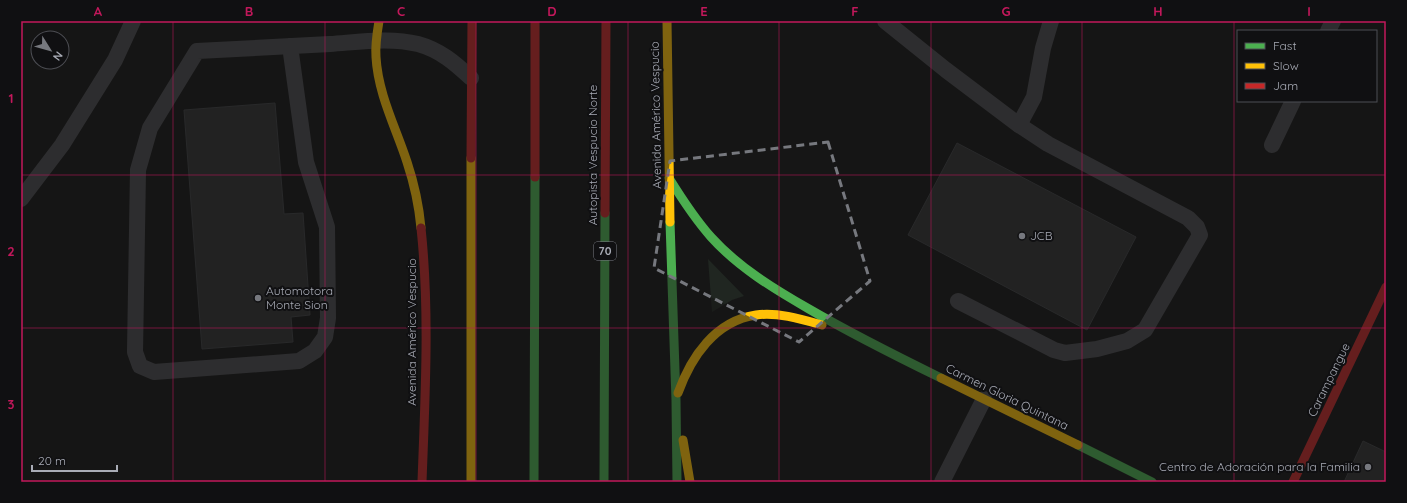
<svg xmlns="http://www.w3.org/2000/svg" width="1407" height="503" viewBox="0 0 1407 503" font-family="Quicksand,sans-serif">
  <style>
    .green { fill: #202621 }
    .building { fill: #313132; stroke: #3f4042 }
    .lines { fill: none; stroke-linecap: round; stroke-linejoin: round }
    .lane { stroke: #4b4b4f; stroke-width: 16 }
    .fast { stroke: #4caf50; stroke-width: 9 }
    .slow { stroke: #ffc107; stroke-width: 9 }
    .jam { stroke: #c62828; stroke-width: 9 }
    .marked { fill: none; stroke: #76787e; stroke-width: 3; stroke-dasharray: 8 5; stroke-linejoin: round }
    .grid { fill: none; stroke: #c2185b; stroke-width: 1; stroke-opacity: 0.55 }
    .poi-dot { fill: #76787e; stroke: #101012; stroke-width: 1.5 }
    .labels { text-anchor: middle; stroke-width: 4; stroke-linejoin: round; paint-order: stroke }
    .shield { fill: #101012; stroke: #7b7d85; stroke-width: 1 }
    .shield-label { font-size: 11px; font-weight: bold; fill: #a9acb6 }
    .street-label { font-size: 12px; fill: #a9acb6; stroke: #101012 }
    .poi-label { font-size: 12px; fill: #a9acb6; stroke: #101012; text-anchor: start }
    .neatline { fill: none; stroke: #c2185b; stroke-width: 1.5 }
    .grid-label { font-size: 13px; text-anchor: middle; font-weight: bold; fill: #c2185b }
  </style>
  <rect width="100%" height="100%" fill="#161616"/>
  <path class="green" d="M 708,259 L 744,296 L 732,300 L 712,312 Z"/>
  <g class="building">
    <path d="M 275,103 L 284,214 L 303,213 L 310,315 L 291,317 L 293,342 L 202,349 L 184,110 Z"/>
    <path d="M 957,143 L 1136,237 L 1087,330 L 908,235 Z"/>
    <path d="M 1363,441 L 1386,452 L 1386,482 L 1344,482 Z"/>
  </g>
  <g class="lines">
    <g class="lane">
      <path d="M 885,21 L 946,70 L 1019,125 L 1048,144 L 1188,218 L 1197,227 L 1200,235 L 1145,330 L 1127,341 L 1097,349 L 1065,353 L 1054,350 L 958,301"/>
      <path d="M 1328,31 L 1333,21"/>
      <path d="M 290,46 L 306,162 L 327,227 L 328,318 L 325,337 L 315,351 L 299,361 L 154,372 L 140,366 L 135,352 L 138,170 L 150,128 L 197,51 C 241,49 286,46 330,44 C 359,42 390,37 418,44 C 440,50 455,63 471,78"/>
      <path d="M 1019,125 L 1034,97 L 1043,48 L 1051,21"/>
      <path d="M 1272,145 L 1293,101"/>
      <path d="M 21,199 L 62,145 L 115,60 L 133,21"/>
      <path d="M 942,482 L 984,399"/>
    </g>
    <g class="fast">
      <path d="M 669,178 C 682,199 695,219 711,237 C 738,267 774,289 809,309 C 852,334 896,356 941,378"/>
      <path d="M 670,222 L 676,400 L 677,482"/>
      <path d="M 1078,445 L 1152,482"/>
      <path d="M 534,482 L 535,177"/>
      <path d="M 604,482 L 605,213"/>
    </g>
    <g class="slow">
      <path d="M 379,21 C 377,33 375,45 376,57 C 378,94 396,128 407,162 C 414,183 419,206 421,228"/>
      <path d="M 667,21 L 670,222"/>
      <path d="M 471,158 L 471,482"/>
      <path d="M 941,378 L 1078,445"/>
      <path d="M 678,393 C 691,357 715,321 756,315 C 778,312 801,319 822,325"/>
      <path d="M 683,440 L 690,482"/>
    </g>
    <g class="jam">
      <path d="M 471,158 L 472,21"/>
      <path d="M 535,177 L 535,21"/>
      <path d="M 605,213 L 606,21"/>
      <path d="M 421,228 C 430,313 425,397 422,482"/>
      <path d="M 1293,482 L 1386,287"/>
    </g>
  </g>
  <path d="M0 0H1407V503H0ZM 828,142 L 870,281 L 799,342 L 654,268 L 670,161 Z" fill="#161616" fill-opacity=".55" fill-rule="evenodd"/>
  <path class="marked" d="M 828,142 L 870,281 L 799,342 L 654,268 L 670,161 Z"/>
  <path class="grid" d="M 173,21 L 173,482M 325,21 L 325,482M 476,21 L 476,482M 628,21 L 628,482M 779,21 L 779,482M 931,21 L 931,482M 1082,21 L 1082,482M 1234,21 L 1234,482M 21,175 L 1386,175M 21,328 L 1386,328"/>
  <g class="poi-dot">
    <circle cx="1022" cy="236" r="4"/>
    <circle cx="258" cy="298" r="4"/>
    <circle cx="1368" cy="467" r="4"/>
  </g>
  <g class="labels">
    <rect class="shield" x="594" y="242" width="22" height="18" rx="3"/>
    <g class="shield-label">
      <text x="605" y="255">70</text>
    </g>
    <g class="street-label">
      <text transform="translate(656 115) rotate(-91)" y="4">Avenida Américo Vespucio</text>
      <text transform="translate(593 155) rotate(-90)" y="4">Autopista Vespucio Norte</text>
      <text transform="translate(412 332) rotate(-90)" y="4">Avenida Américo Vespucio</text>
      <text transform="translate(1329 380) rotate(-64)" y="4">Carampangue</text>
      <text transform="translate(1007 397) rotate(26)" y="4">Carmen Gloria Quintana</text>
    </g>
    <g class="poi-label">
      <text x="1030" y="240">JCB</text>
      <text x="266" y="295">Automotora<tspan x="266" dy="14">Monte Sion</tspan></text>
      <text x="1360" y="471" text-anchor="end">Centro de Adoración para la Familia</text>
    </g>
  </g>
  <rect width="1407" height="503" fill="none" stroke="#101012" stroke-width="44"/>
  <rect x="1237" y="30" width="140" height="72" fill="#101012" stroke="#4d4e54"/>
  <rect x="1245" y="43" width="20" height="6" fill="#4caf50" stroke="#4d4e54"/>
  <text x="1273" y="50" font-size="12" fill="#a9acb6">Fast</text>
  <rect x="1245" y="63" width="20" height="6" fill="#ffc107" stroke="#4d4e54"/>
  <text x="1273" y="70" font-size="12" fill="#a9acb6">Slow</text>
  <rect x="1245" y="83" width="20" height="6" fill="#c62828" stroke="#4d4e54"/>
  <text x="1273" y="90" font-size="12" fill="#a9acb6">Jam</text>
  <g transform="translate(50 50) rotate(127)"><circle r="19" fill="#101012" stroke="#4d4e54"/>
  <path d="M0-3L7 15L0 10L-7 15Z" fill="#76787e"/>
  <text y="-6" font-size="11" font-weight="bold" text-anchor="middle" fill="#a9acb6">N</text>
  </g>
  <path d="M32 465v6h85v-6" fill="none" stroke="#a9acb6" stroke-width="2"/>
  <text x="38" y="465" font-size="12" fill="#a9acb6" stroke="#101012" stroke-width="3" paint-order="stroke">20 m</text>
  <rect x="22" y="22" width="1363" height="459" class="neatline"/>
  <g class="grid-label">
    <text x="98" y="16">A</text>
    <text x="249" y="16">B</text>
    <text x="401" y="16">C</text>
    <text x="552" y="16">D</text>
    <text x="704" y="16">E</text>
    <text x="855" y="16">F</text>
    <text x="1006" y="16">G</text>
    <text x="1158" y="16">H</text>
    <text x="1309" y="16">I</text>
    <text x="11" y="103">1</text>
    <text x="11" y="256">2</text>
    <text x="11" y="409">3</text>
  </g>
</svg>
